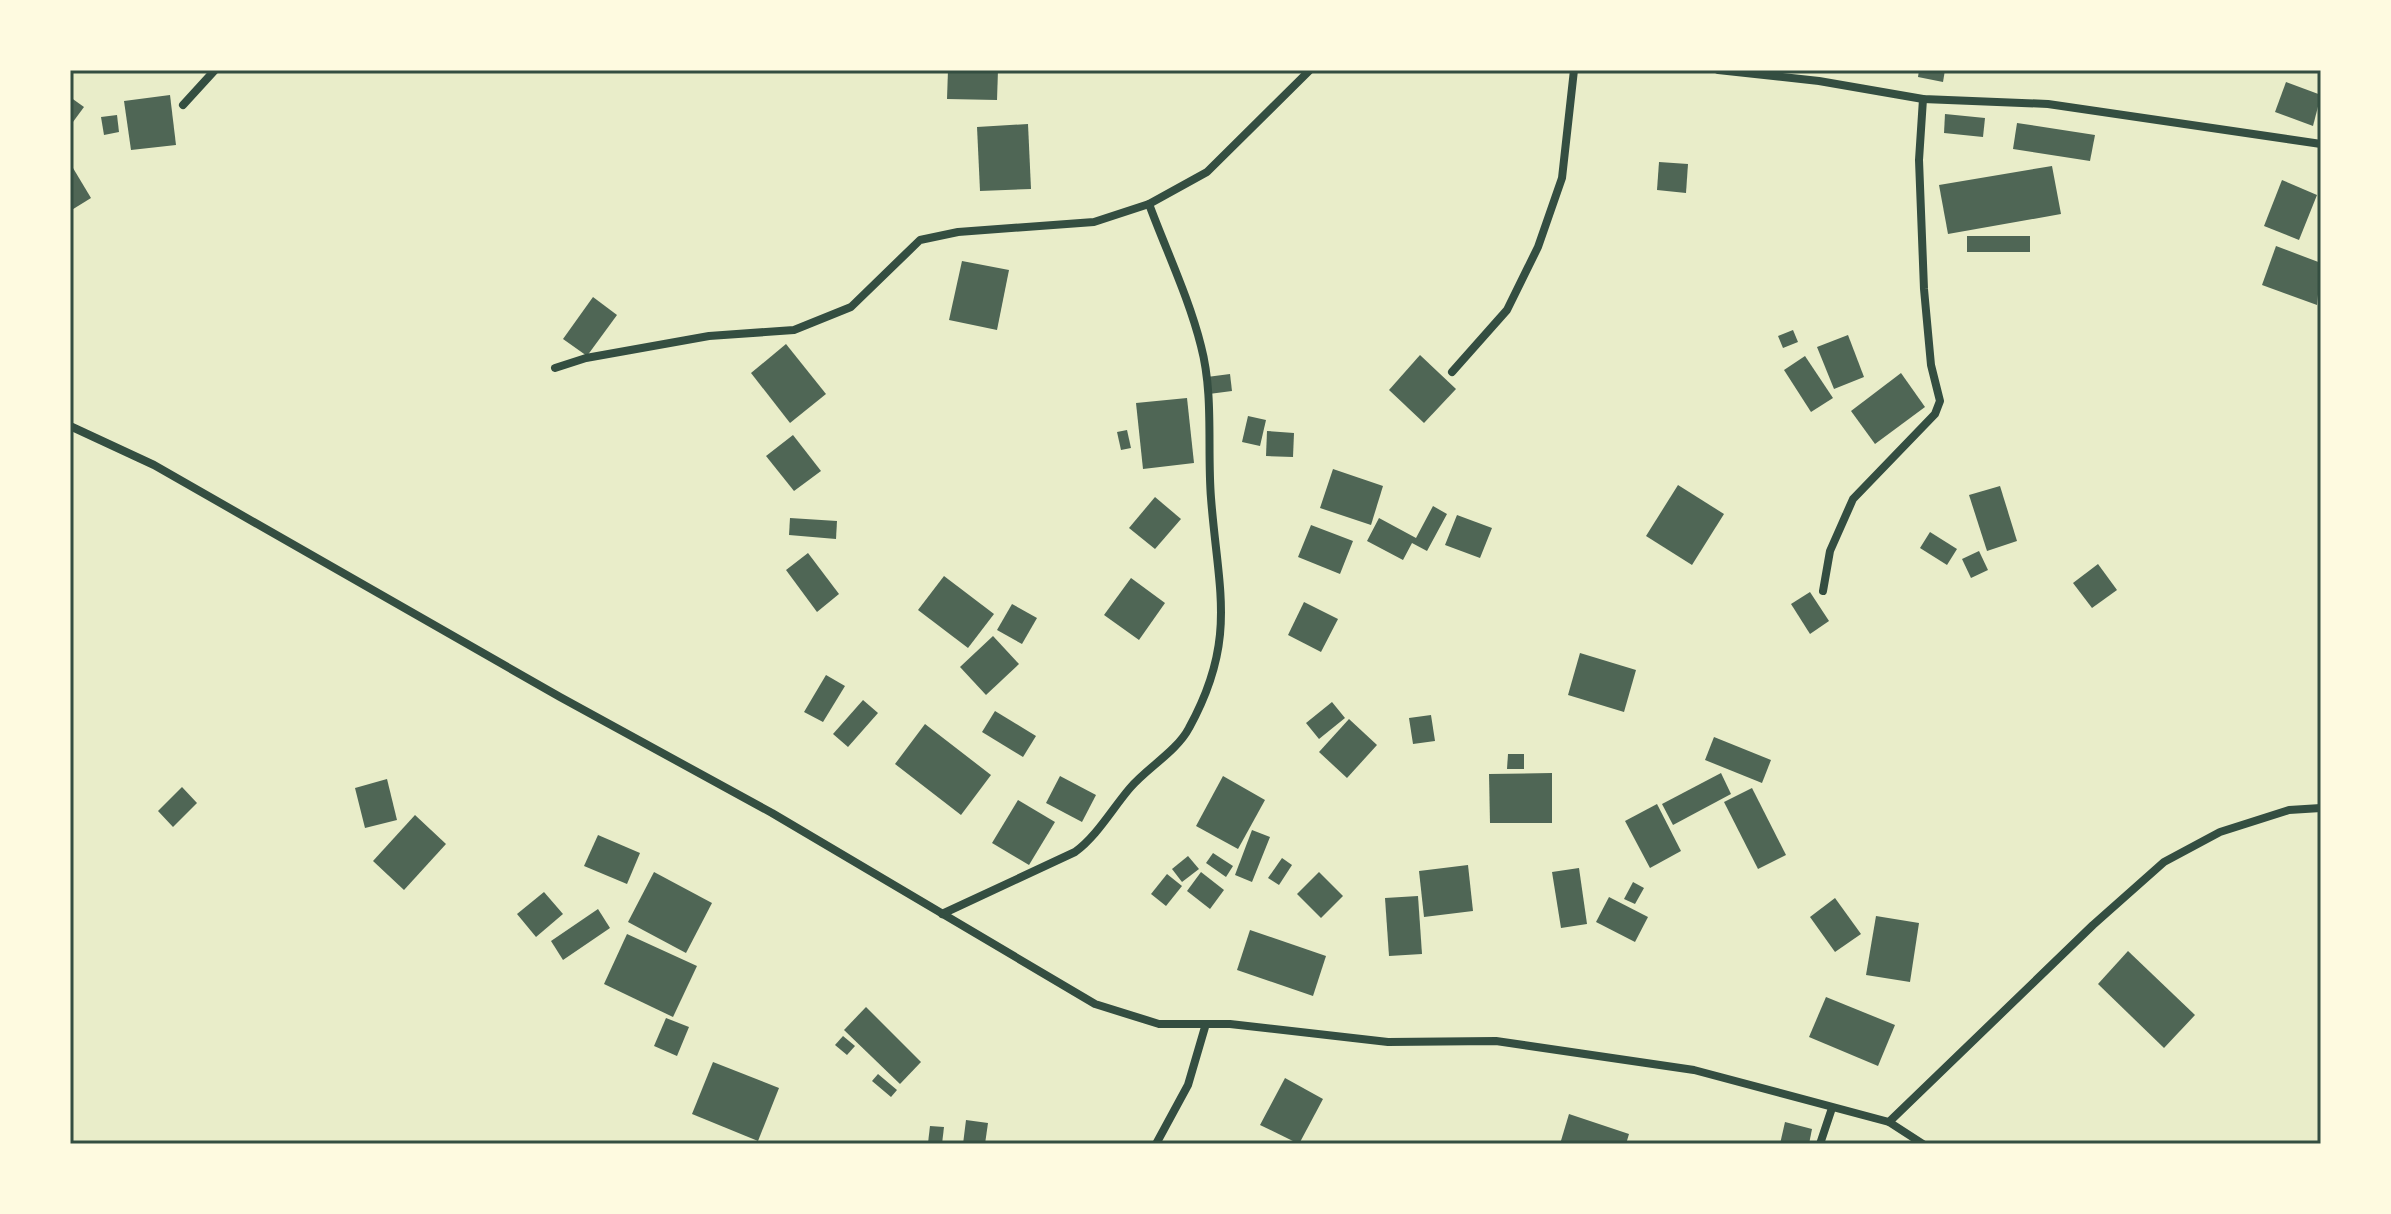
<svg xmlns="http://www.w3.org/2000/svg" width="2391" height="1214" viewBox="0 0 2391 1214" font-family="'Roboto Condensed',sans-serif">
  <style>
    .building { fill: #4f6655 }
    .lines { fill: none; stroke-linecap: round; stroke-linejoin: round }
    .minor { stroke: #344e41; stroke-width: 8 }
    .neatline { fill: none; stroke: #344e41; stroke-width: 3 }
  </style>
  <rect width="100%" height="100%" fill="#e9edc9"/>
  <g class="building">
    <path d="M 948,70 L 998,70 L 997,100 L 947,99 Z"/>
    <path d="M 1919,70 L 1945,70 L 1943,82 L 1918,77 Z"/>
    <path d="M 2286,82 L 2321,95 L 2313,126 L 2275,112 Z"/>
    <path d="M 170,95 L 176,145 L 131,150 L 124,101 Z"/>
    <path d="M 70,97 L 84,107 L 70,126 Z"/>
    <path d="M 1945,114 L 1985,118 L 1983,137 L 1944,133 Z"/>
    <path d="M 117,115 L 119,132 L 104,135 L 101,117 Z"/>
    <path d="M 2017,123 L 2095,135 L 2090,161 L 2013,149 Z"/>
    <path d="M 1028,124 L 1031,189 L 980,191 L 977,127 Z"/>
    <path d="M 1659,162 L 1688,164 L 1686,193 L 1657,190 Z"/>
    <path d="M 70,163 L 91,198 L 70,211 Z"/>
    <path d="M 2052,166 L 2061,214 L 1948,234 L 1939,185 Z"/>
    <path d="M 2282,180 L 2317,195 L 2299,240 L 2264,226 Z"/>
    <rect x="1967" y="236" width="63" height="16"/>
    <path d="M 2276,246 L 2321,263 L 2317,305 L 2262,285 Z"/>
    <path d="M 962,261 L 1009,270 L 997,330 L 949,320 Z"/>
    <path d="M 593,297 L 617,315 L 587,356 L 563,339 Z"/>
    <path d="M 1793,330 L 1798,342 L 1783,348 L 1778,336 Z"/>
    <path d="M 1848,335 L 1864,377 L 1834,389 L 1817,347 Z"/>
    <path d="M 786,344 L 826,394 L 790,423 L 751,373 Z"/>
    <path d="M 1420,355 L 1456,389 L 1424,423 L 1389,390 Z"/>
    <path d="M 1805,356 L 1833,398 L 1811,412 L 1784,370 Z"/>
    <path d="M 1901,373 L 1925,407 L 1875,444 L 1851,411 Z"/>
    <path d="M 1230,374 L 1232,391 L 1209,394 L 1207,377 Z"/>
    <path d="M 1187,398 L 1194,463 L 1143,469 L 1136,403 Z"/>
    <path d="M 1248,416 L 1266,420 L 1260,446 L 1242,442 Z"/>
    <path d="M 1127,430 L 1131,448 L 1121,450 L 1117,432 Z"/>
    <path d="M 1267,431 L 1294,433 L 1293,457 L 1266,456 Z"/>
    <path d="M 793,435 L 821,471 L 794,491 L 766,456 Z"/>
    <path d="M 1333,469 L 1383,486 L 1371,525 L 1320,508 Z"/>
    <path d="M 1678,485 L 1724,514 L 1692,565 L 1646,536 Z"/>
    <path d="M 2000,486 L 2017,541 L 1987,551 L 1969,495 Z"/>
    <path d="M 1155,497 L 1181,519 L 1155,549 L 1129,528 Z"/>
    <path d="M 1433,506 L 1447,514 L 1427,551 L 1412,543 L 1403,560 L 1367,541 L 1379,518 L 1416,538 Z"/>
    <path d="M 1457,515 L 1492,528 L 1480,558 L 1445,545 Z"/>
    <path d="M 790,518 L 837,521 L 836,539 L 789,535 Z"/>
    <path d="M 1311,525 L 1353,541 L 1340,574 L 1298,557 Z"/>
    <path d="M 1930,532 L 1957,549 L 1947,565 L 1920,548 Z"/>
    <path d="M 1979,551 L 1988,570 L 1971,578 L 1962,559 Z"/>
    <path d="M 808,553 L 839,594 L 817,612 L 786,570 Z"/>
    <path d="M 2098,564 L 2117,590 L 2092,608 L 2073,583 Z"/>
    <path d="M 944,576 L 994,614 L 968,648 L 918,610 Z"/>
    <path d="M 1131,578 L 1165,603 L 1139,640 L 1104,615 Z"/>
    <path d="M 1810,592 L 1829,621 L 1810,634 L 1791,604 Z"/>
    <path d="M 1304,602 L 1338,619 L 1321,652 L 1288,635 Z"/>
    <path d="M 1012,604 L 1037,618 L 1022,644 L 997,630 Z"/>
    <path d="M 993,636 L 1019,664 L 986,695 L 960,667 Z"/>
    <path d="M 1580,653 L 1636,670 L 1624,712 L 1568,695 Z"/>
    <path d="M 826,675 L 845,686 L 823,722 L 804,712 Z"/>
    <path d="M 863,700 L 878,713 L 848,747 L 833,734 Z"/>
    <path d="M 1332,702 L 1345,718 L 1319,739 L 1306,723 Z"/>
    <path d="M 995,711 L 1036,736 L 1023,757 L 982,732 Z"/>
    <path d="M 1431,715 L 1435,741 L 1413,744 L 1409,718 Z"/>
    <path d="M 1349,719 L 1377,745 L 1347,778 L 1319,752 Z"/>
    <path d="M 925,724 L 991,775 L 961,815 L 895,764 Z"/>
    <path d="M 1714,737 L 1771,760 L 1762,783 L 1705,760 Z"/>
    <path d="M 1508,754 L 1524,754 L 1524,769 L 1507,769 Z"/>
    <path d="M 1552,773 L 1552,823 L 1490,823 L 1489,774 Z"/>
    <path d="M 1721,773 L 1731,794 L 1673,825 L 1662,804 Z"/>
    <path d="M 1060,776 L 1096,795 L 1082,822 L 1046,803 Z"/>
    <path d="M 1223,776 L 1265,800 L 1238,849 L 1196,826 Z"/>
    <path d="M 387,779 L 397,820 L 365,828 L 355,788 Z"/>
    <path d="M 182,787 L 197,803 L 173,827 L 158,811 Z"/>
    <path d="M 1752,788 L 1786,855 L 1758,869 L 1724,802 Z"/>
    <path d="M 1018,800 L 1055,822 L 1029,865 L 992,843 Z"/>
    <path d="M 1657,804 L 1681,851 L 1650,868 L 1625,821 Z"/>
    <path d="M 415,815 L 446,844 L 404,890 L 373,861 Z"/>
    <path d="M 1252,830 L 1270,837 L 1252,882 L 1235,875 Z"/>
    <path d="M 598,835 L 640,853 L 627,884 L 584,866 Z"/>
    <path d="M 1213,853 L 1233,866 L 1226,877 L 1206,863 Z"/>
    <path d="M 1188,856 L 1199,869 L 1182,882 L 1172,869 Z"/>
    <path d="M 1282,858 L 1292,865 L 1279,885 L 1268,878 Z"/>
    <path d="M 1468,865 L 1473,911 L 1424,917 L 1419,871 Z"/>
    <path d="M 1579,868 L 1587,924 L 1561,928 L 1552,872 Z"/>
    <path d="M 654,872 L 712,903 L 686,953 L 628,922 Z"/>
    <path d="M 1201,872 L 1224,890 L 1210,909 L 1187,891 Z"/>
    <path d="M 1319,872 L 1343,896 L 1321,918 L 1297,894 Z"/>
    <path d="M 1167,874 L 1182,886 L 1166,906 L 1151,894 Z"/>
    <path d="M 1633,882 L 1644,888 L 1635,904 L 1624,899 Z"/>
    <path d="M 544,892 L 563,914 L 536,937 L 517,914 Z"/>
    <path d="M 1418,896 L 1422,954 L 1389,956 L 1385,898 Z"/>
    <path d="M 1609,897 L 1648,917 L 1635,942 L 1596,922 Z"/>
    <path d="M 1835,898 L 1861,934 L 1835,952 L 1810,917 Z"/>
    <path d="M 598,909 L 610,928 L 563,960 L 551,941 Z"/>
    <path d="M 1876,916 L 1919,923 L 1910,982 L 1866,975 Z"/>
    <path d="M 1250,930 L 1326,956 L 1313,996 L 1237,970 Z"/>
    <path d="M 627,934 L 697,966 L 673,1017 L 604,984 Z"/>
    <path d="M 2128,951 L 2195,1015 L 2164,1048 L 2098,984 Z"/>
    <path d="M 1826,997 L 1895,1025 L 1878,1066 L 1809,1037 Z"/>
    <path d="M 866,1007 L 921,1062 L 900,1084 L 844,1030 Z"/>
    <path d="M 666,1018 L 689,1027 L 677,1056 L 654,1046 Z"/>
    <path d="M 843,1036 L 855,1046 L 847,1055 L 835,1045 Z"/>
    <path d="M 713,1062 L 779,1088 L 758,1141 L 692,1114 Z"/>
    <path d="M 878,1074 L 897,1090 L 891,1097 L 872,1081 Z"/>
    <path d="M 1285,1078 L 1323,1099 L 1299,1144 L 1260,1125 Z"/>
    <path d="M 1569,1114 L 1629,1134 L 1626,1144 L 1560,1144 Z"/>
    <path d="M 966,1120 L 988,1123 L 985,1144 L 963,1144 Z"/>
    <path d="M 1785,1122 L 1812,1129 L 1809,1144 L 1780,1144 Z"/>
    <path d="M 930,1126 L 944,1127 L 942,1144 L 928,1143 Z"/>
  </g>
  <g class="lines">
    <g class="minor">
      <path d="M 1718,70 L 1819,81 L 1923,99 L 2048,104 L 2321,144"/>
      <path d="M 183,105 L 215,70"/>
      <path d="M 555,368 L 586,358 L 709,336 L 794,330 L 851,307 L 920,240 L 958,232 L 1094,222 L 1149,204 L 1207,172 L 1310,70"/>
      <path d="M 1452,372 L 1507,310 L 1538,247 L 1562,178 L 1574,70"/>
      <path d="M 70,426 L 154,465 L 560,697 L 772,813 L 1095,1004 L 1159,1024 L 1230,1024 L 1388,1042 L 1496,1041 L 1694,1070 L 1889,1122 L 2093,925 L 2164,862 L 2220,832 L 2289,810 L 2321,808"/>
      <path d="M 1823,591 L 1830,551 L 1853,499 L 1935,414 L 1940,401 L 1931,365 L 1924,289 L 1919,160 L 1923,99"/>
      <path d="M 942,914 L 1075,852 C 1097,836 1112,809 1130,788 C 1147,768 1177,751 1189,728 C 1238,639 1218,590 1211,498 C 1207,448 1214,395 1201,346 C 1189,298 1166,250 1149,204"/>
      <path d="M 1889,1122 L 1923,1144"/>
      <path d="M 1156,1144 L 1188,1085 L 1205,1027"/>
      <path d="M 1820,1144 L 1832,1108"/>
    </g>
  </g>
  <rect width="2391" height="1214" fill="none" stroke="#fefae0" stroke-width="144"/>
  <rect x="72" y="72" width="2247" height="1070" class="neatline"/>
</svg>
